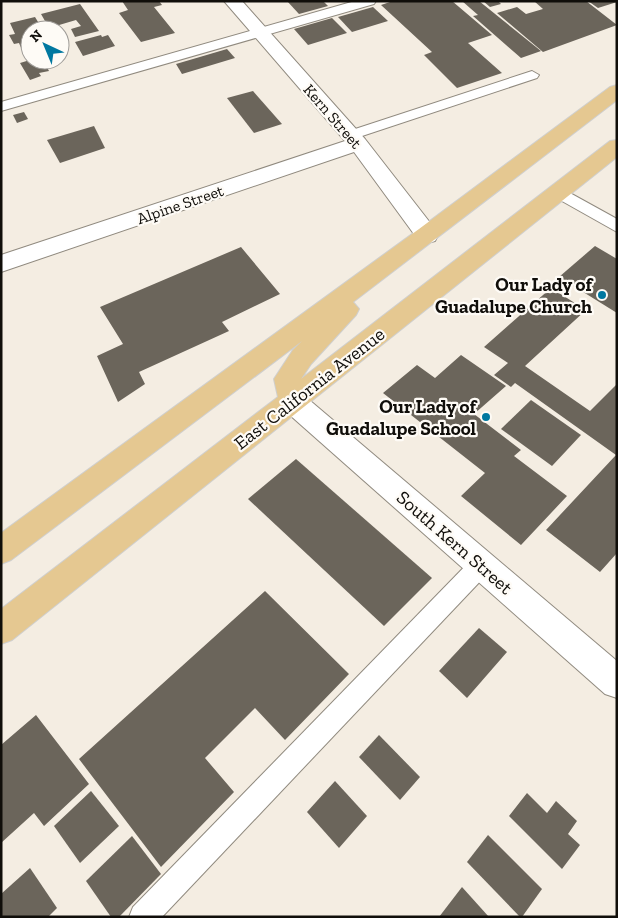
<svg xmlns="http://www.w3.org/2000/svg" width="618" height="918" viewBox="0 0 618 918" font-family="'Zilla Slab',serif">
  <style>
    .building { fill: #6b655b }
    .lines { fill: none; stroke-linecap: round; stroke-linejoin: round }
    .lane-casing { stroke: #908a7f; stroke-width: 2 }
    .street-casing { stroke: #908a7f; stroke-width: 2 }
    .primary-casing { stroke: #cfcfce; stroke-width: 2 }
    .lane { fill: #fff; fill-rule: evenodd }
    .street { fill: #fff; fill-rule: evenodd }
    .primary { fill: #e5c891; fill-rule: evenodd }
    .poi-dot { fill: #0178a0; stroke: #fefbf6; stroke-width: 2 }
    .labels { text-anchor: middle; stroke-width: 4.5; stroke-linejoin: round; paint-order: stroke }
    .far-street-label { font-size: 16px; fill: #100e0a; stroke: #fefbf6 }
    .poi-label { font-size: 19px; font-weight: bold; fill: #100e0a; stroke: #fefbf6; text-anchor: end }
    .street-label { font-size: 19px; fill: #100e0a; stroke: #fefbf6 }
  </style>
  <rect width="100%" height="100%" fill="#f4ede2"/>
  <g class="building">
    <path d="M 122,1 L 159,1 L 162,5 L 154,7 L 175,33 L 141,42 L 119,13 L 128,10 Z"/>
    <path d="M 287,1 L 323,1 L 328,6 L 299,14 Z"/>
    <path d="M 393,1 L 452,1 L 492,35 L 468,43 L 502,73 L 457,88 L 424,55 L 432,52 L 381,5 Z"/>
    <path d="M 462,1 L 479,1 L 541,51 L 521,58 L 473,16 L 478,15 Z"/>
    <path d="M 483,1 L 498,1 L 501,4 L 490,7 Z"/>
    <path d="M 534,1 L 586,1 L 617,25 L 543,52 L 497,13 L 517,7 L 526,14 L 543,9 Z"/>
    <path d="M 588,1 L 617,1 L 617,2 L 598,8 Z"/>
    <path d="M 80,4 L 99,31 L 75,37 L 71,29 L 81,26 L 76,20 L 49,28 L 41,14 Z"/>
    <path d="M 373,7 L 388,21 L 352,32 L 338,17 Z"/>
    <path d="M 35,17 L 43,30 L 30,30 L 30,48 L 22,50 L 19,43 L 14,44 L 9,35 L 15,34 L 10,23 Z"/>
    <path d="M 332,18 L 347,33 L 308,45 L 294,29 Z"/>
    <path d="M 101,35 L 102,37 L 108,35 L 115,46 L 83,56 L 75,42 Z"/>
    <path d="M 227,49 L 235,58 L 182,74 L 176,64 Z"/>
    <path d="M 30,60 L 43,60 L 49,71 L 39,73 L 41,76 L 30,80 L 20,63 Z"/>
    <path d="M 253,91 L 282,124 L 254,133 L 227,98 Z"/>
    <path d="M 24,112 L 28,119 L 17,123 L 13,115 Z"/>
    <path d="M 94,126 L 105,148 L 60,163 L 47,140 Z"/>
    <path d="M 595,246 L 617,259 L 617,313 L 559,277 Z"/>
    <path d="M 241,247 L 280,294 L 222,322 L 229,331 L 139,372 L 145,384 L 118,402 L 97,356 L 123,344 L 100,307 Z"/>
    <path d="M 551,288 L 586,310 L 525,366 L 590,411 L 617,384 L 617,553 L 600,572 L 546,530 L 616,455 L 515,383 L 511,387 L 494,375 L 508,363 L 484,347 Z"/>
    <path d="M 461,355 L 506,386 L 474,414 L 521,450 L 514,456 L 567,496 L 521,545 L 461,496 L 485,473 L 383,393 L 417,365 L 435,378 Z"/>
    <path d="M 531,400 L 581,435 L 552,466 L 501,429 Z"/>
    <path d="M 296,459 L 432,578 L 384,626 L 248,499 Z"/>
    <path d="M 265,591 L 349,674 L 285,740 L 255,708 L 205,758 L 234,792 L 161,867 L 79,759 Z"/>
    <path d="M 479,628 L 507,652 L 467,698 L 439,671 Z"/>
    <path d="M 36,715 L 89,784 L 44,826 L 34,813 L 1,843 L 1,745 Z"/>
    <path d="M 379,735 L 420,777 L 400,800 L 359,757 Z"/>
    <path d="M 335,781 L 367,816 L 339,848 L 307,812 Z"/>
    <path d="M 91,791 L 119,826 L 80,863 L 54,826 Z"/>
    <path d="M 527,793 L 547,813 L 556,801 L 577,821 L 568,834 L 580,845 L 562,869 L 509,816 Z"/>
    <path d="M 488,835 L 542,889 L 522,917 L 520,917 L 467,862 Z"/>
    <path d="M 132,836 L 161,874 L 119,917 L 111,917 L 86,881 Z"/>
    <path d="M 30,868 L 57,908 L 48,917 L 1,917 L 1,894 Z"/>
    <path d="M 462,887 L 489,917 L 439,917 Z"/>
  </g>
  <g class="lines">
    <defs>
      <g id="lane">
        <path d="M 355,1 L 376,1 L 374,4 L 1,111 L 1,102 Z"/>
        <path d="M 532,71 L 539,75 L 537,78 L 356,138 L 346,138 L 344,135 L 346,132 Z"/>
        <path d="M 559,187 L 617,219 L 617,232 L 553,196 L 551,192 L 553,188 Z"/>
        <path d="M 481,555 L 489,558 L 492,565 L 489,572 L 162,917 L 129,917 L 133,907 L 473,558 Z"/>
      </g>
      <g id="street">
        <path d="M 224,1 L 242,1 L 365,139 L 435,229 L 438,235 L 435,241 L 427,243 L 419,241 L 354,152 L 1,272 L 1,255 L 345,141 Z"/>
        <path d="M 292,390 L 301,393 L 617,661 L 617,698 L 605,694 L 283,409 L 279,401 L 283,393 Z"/>
      </g>
      <path id="primary" d="M 617,85 L 617,100 L 353,302 L 359,309 L 356,315 L 311,364 L 301,379 L 610,141 L 617,140 L 617,157 L 12,640 L 1,644 L 1,609 L 278,397 L 274,379 L 293,350 L 302,341 L 11,560 L 1,564 L 1,533 L 419,229 L 610,87 Z"/>
    </defs>
    <use href="#lane" class="lane-casing"/>
    <use href="#street" class="street-casing"/>
    <use href="#primary" class="primary-casing"/>
    <use href="#lane" class="lane"/>
    <use href="#street" class="street"/>
    <use href="#primary" class="primary"/>
  </g>
  <g class="poi-dot">
    <circle cx="602" cy="295" r="5"/>
    <circle cx="486" cy="417" r="5"/>
  </g>
  <g class="labels">
    <g class="far-street-label">
      <text transform="translate(333 116) rotate(49)" y="6">Kern Street</text>
      <text transform="translate(180 204) rotate(-19)" y="6">Alpine Street</text>
    </g>
    <g class="poi-label">
      <text x="592" y="291">Our Lady of<tspan x="592" dy="22">Guadalupe Church</tspan></text>
      <text x="476" y="413">Our Lady of<tspan x="476" dy="22">Guadalupe School</tspan></text>
    </g>
    <g class="street-label">
      <text transform="translate(309 388) rotate(-38)" y="7">East California Avenue</text>
      <text transform="translate(455 542) rotate(41)" y="7">South Kern Street</text>
    </g>
  </g>
  <rect width="618" height="918" fill="none" stroke="#100e0a" stroke-width="5"/>
  <g transform="translate(45 45) rotate(316)"><circle r="24" fill="#fefbf6" stroke="#9f9c98"/>
  <path d="M0-4L9 19L0 12L-9 19Z" fill="#0178a0"/>
  <text y="-8" font-size="14" font-weight="bold" text-anchor="middle" fill="#100e0a">N</text>
  </g>
</svg>
